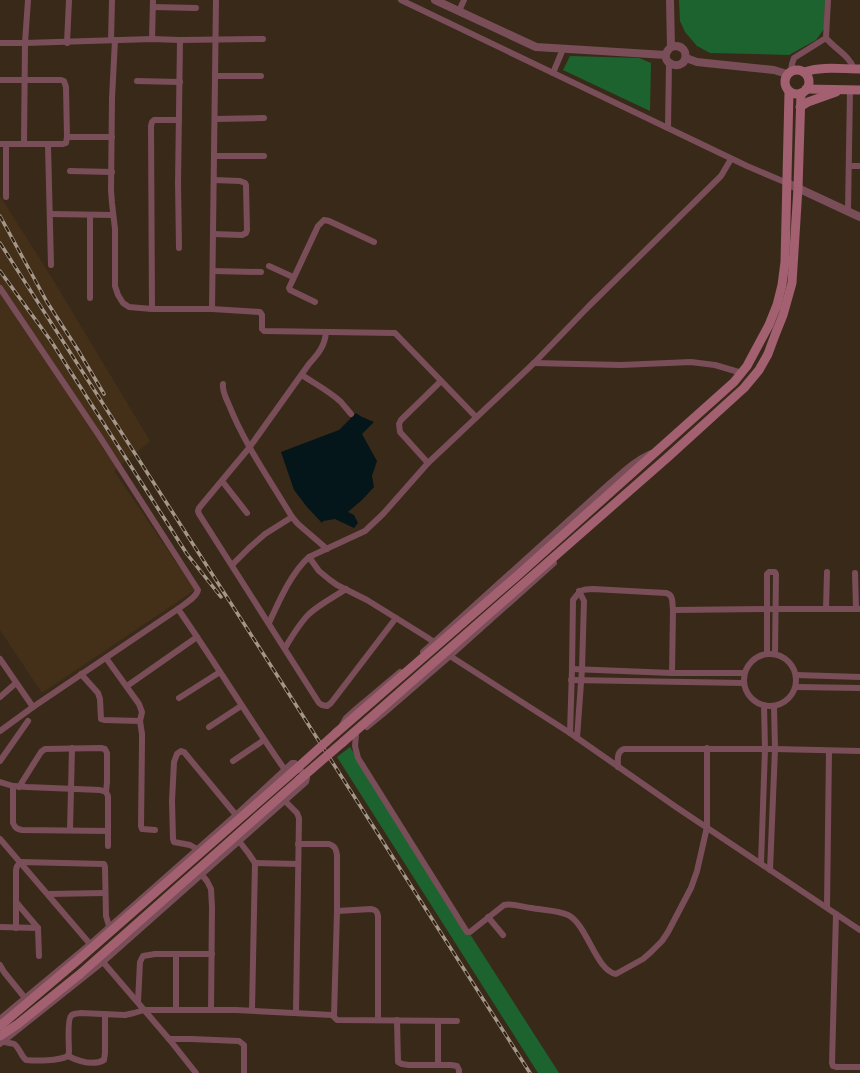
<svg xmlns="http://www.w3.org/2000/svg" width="860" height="1073" viewBox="0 0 860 1073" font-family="'Golos Text',sans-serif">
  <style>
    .built { fill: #442f19 }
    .green { fill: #1d632f }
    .water { fill: #041619 }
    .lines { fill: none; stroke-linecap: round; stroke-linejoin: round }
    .minor { stroke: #794e59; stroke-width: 6 }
    .tertiary { stroke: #794e59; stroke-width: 8 }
    .secondary { stroke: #a26071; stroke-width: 9 }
    .rail-casing { stroke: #a4978a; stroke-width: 3.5 }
    .rail { stroke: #2f1f0f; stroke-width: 2; stroke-dasharray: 6; stroke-linecap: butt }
    .secondary-bridge { stroke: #a26071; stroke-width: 9 }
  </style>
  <rect width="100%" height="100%" fill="#392919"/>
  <path class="built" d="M 0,196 L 52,278 L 150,441 L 114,471 L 195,590 L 42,693 L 0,630 Z"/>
  <g class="green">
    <path d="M 679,0 L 825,0 L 824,29 L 816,40 L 789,55 L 710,53 L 697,46 L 685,32 L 680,21 Z"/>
    <path d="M 570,56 L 639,58 L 651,63 L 650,111 L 563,70 Z"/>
    <path d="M 350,747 L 559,1073 L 538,1073 L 337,757 Z"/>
  </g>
  <path class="water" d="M 356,413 L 362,417 L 374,422 L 362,434 L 377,461 L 372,476 L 374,487 L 362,500 L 348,512 L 354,515 L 358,523 L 354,528 L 335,519 L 323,521 L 322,523 L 307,507 L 294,490 L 281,452 L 339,430 Z"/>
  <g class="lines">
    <g class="minor">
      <path d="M 401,0 L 747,166 L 787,183"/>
      <path d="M 828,0 L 826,38 C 835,49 850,56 854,69"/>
      <path d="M 153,7 L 196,8"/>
      <path d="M 459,11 L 464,0"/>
      <path d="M 152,39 L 153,0"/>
      <path d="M 111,40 L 112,0"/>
      <path d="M 115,40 L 112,98 L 111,190 L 112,203 L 115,229 L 115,286 L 118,295 L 123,303 L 129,307 L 152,309 L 212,309 L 260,312 L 262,315 L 262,329 L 264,331 L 395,333 L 476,417"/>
      <path d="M 0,43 L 25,43 L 152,39 L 180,40 L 263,39"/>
      <path d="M 67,43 L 69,0"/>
      <path d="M 791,71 L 792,64 L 794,58 L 826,38"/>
      <path d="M 553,73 L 563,49"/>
      <path d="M 215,76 L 261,76"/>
      <path d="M 0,80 L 61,80 L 64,81 L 66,87 L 67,137 L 66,143 L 63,144 L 0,144"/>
      <path d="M 137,81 L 180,82"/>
      <path d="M 215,119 L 264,118"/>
      <path d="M 668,128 L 669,63"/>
      <path d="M 67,137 L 112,137"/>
      <path d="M 24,144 L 25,43 L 28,0"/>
      <path d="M 48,145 L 51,265"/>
      <path d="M 215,156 L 264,156"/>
      <path d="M 849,166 L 860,166"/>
      <path d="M 70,171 L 112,172"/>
      <path d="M 6,197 L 6,144"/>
      <path d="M 848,211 L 850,90"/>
      <path d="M 50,214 L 113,215"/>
      <path d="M 213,234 L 242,235 L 246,233 L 247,230 L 246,185 L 245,183 L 240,181 L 214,180"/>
      <path d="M 179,248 L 178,183 L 180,40"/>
      <path d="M 269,266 L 293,277"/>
      <path d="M 213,271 L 261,272"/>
      <path d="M 0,288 L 100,437 L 198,590 C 196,598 184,604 178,609 L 33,707 L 0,731"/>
      <path d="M 90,298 L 90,215"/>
      <path d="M 315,302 L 290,290 L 289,288 L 318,226 L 324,220 L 329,221 L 374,242"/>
      <path d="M 152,309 L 151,126 L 152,122 L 154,120 L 179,120"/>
      <path d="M 212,309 L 216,0"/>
      <path d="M 326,332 C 325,346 318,354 309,364 L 249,448 L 199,508 L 198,511 L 199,514 L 319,703 L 322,705 L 327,706 L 331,703 L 396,618"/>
      <path d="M 534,363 L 621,365 L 691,362 L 715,365 L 742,373"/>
      <path d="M 302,375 C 315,384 329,391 341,402 C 344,406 348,410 351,414"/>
      <path d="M 223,384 C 222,391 226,398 229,405 C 245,445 270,480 292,517 L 298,524 L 327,549"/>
      <path d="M 428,463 L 400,432 L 399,424 L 401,420 L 441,381"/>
      <path d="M 222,481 L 247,513"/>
      <path d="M 309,557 L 319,571 L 330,580 L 337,585 L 367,600 L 425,636 L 434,642"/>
      <path d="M 232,565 L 249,548 L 265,534 L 292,517"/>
      <path d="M 855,573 L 856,609"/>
      <path d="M 178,609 C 215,662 248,717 285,770"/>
      <path d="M 826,609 L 827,572"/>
      <path d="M 673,610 L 776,609 L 860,609"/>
      <path d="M 269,623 C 279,601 291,573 309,557 L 365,531 L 383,514 L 428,463 L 534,363 L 589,306 L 721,176 L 731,159"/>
      <path d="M 285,648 C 292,636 299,624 309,614 C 320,604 334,597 346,589"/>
      <path d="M 423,652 L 610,483 C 623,472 635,460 651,453"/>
      <path d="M 767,653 L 767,574 L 769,572 L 775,572 L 776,574 L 775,653"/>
      <circle cx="770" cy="680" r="26"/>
      <path d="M 450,656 L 570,733 L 676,807 L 860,930"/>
      <path d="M 106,658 L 139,704 L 142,712 L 140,721"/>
      <path d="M 0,659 L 33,707"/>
      <path d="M 572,669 L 672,673 L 744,673"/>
      <path d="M 81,674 L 98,693 L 100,699 L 101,719 L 104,720 L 140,721 L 142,734 L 142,743 L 141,826 L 142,829 L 155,830"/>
      <path d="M 796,675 L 860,677"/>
      <path d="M 571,680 L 744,683"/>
      <path d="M 127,686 L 197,637"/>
      <path d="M 796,687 L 860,688"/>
      <path d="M 0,697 L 16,683"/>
      <path d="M 179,698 L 220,672"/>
      <path d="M 342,725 L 346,718 L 356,709 L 400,672"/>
      <path d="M 209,727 L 241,706"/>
      <path d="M 367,727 L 383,714 L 450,656 L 554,563"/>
      <path d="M 570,733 L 572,669 L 573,600 C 580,591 581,589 593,589 L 666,593 C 674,595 672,603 673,610 L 672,673"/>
      <path d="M 356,735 L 355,746 L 358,758 L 467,932 L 470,932 L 504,905 C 513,903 522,907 531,908 C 543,910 557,910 568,915 C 587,924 596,971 616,974 L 643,959 L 651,952 L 662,941 L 668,932 L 691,888 L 697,871 L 707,827 L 707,748"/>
      <path d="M 577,738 L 582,669 L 584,601 L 579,591"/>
      <path d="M 0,761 L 28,721"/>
      <path d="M 233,761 L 264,740"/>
      <path d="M 618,767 C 618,760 616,752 624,749 L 775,749 L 860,751"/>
      <path d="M 0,782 L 13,786 L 27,787 L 100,790 L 106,792 L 108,796 L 108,846"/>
      <path d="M 13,786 L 13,823 C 15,828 17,829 22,830 L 108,831"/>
      <path d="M 19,787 L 41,752 L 45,749 L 101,748 L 105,749 L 107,753 L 107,782 L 106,792"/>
      <path d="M 285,801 L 297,813 L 299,818 L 296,1012"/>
      <path d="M 70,830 L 72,748"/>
      <path d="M 0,839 L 90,944"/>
      <path d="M 239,841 L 249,854 L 255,863 L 252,1010"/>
      <path d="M 298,844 L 329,844 C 335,846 336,849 337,855 L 337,911 L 334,1016"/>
      <path d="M 197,849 L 190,845 L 174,842 L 173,839 L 172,801 L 174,762 L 177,754 L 181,751 L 184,752 L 236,815"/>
      <path d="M 255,863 L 298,864"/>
      <path d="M 761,863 L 765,749 L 764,705"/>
      <path d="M 770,870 L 775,749 L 774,706"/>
      <path d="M 202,875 L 207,881 L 211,889 L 212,907 L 211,1010"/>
      <path d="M 48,894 L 105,893"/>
      <path d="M 16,902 L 38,928 L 39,956"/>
      <path d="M 827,907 L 829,751"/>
      <path d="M 337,911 L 371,909 C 376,910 377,911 378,916 L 378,1020"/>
      <path d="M 836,914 L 832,1063 L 833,1066 L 836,1067 L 860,1067"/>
      <path d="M 488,917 L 503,935"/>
      <path d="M 0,927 L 38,928"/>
      <path d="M 16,928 L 16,870 L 17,866 L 21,862 L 104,864 L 105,867 L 106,916 L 109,926"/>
      <path d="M 103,962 L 169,1039 L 196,1073"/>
      <path d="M 0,965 L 4,972 L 25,998"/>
      <path d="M 138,1002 L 140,962 L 143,956 L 155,954 L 212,954"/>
      <path d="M 176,1010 L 176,954"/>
      <path d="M 0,1019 L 90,944 L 236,815 L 292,763 L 295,763 L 307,778 L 306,782 L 103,962 L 0,1044"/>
      <path d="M 397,1020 L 398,1062 L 402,1064 L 409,1065 L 451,1065 L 457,1066 L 459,1070 L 459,1073"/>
      <path d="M 169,1039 L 191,1039 L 239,1041 L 244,1045 L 244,1073"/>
      <path d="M 4,1042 C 7,1043 11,1043 14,1044 C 19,1047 21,1056 26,1060 C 37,1061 58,1061 68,1056 L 69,1052 C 69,1045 67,1020 71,1016 C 73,1013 77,1014 80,1013 L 125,1015 L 134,1013 L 144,1010 L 236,1010 L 332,1015 L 337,1020 L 457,1021"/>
      <path d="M 68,1056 C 78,1061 93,1066 104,1060 L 105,1053 L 105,1014"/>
      <path d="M 438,1065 L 438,1021"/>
    </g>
    <g class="tertiary">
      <path d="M 435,0 L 536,47 L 666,55"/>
      <path d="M 670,0 L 671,47 C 652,64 690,75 685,52 C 682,46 677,45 671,47"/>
      <path d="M 686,58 L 697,62 L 706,63 L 774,70 L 787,74"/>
      <path d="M 787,183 L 860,217"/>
    </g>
    <g class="secondary">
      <circle cx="797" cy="82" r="12"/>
      <path d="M 804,72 C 822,66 841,69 860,69"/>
      <path d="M 806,89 L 860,90"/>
      <path d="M 800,107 L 808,102 L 836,92"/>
      <path d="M 336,733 L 517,576 L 734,382 L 747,366 L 769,325 L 777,305 L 782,285 L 785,262 L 789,92"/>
      <path d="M 343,742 L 668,457 L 744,388 L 759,370 L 768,354 L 775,335 L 783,315 L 792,283 L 798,188 L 801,93"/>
      <path d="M 0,1026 L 78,960 L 295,770"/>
      <path d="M 0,1036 L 18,1024 L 80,974 L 299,780"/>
    </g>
    <defs>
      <g id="rail">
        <path d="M 0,216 L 47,302 L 78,350 L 104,394"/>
        <path d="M 0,243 L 282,683 L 530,1073"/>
        <path d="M 0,271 L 51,341 L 187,554 L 221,597"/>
      </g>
    </defs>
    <use href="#rail" class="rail-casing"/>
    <use href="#rail" class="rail"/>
    <g class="secondary-bridge">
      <path d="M 295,770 L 336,733"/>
      <path d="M 299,780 L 343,742"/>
    </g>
  </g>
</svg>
